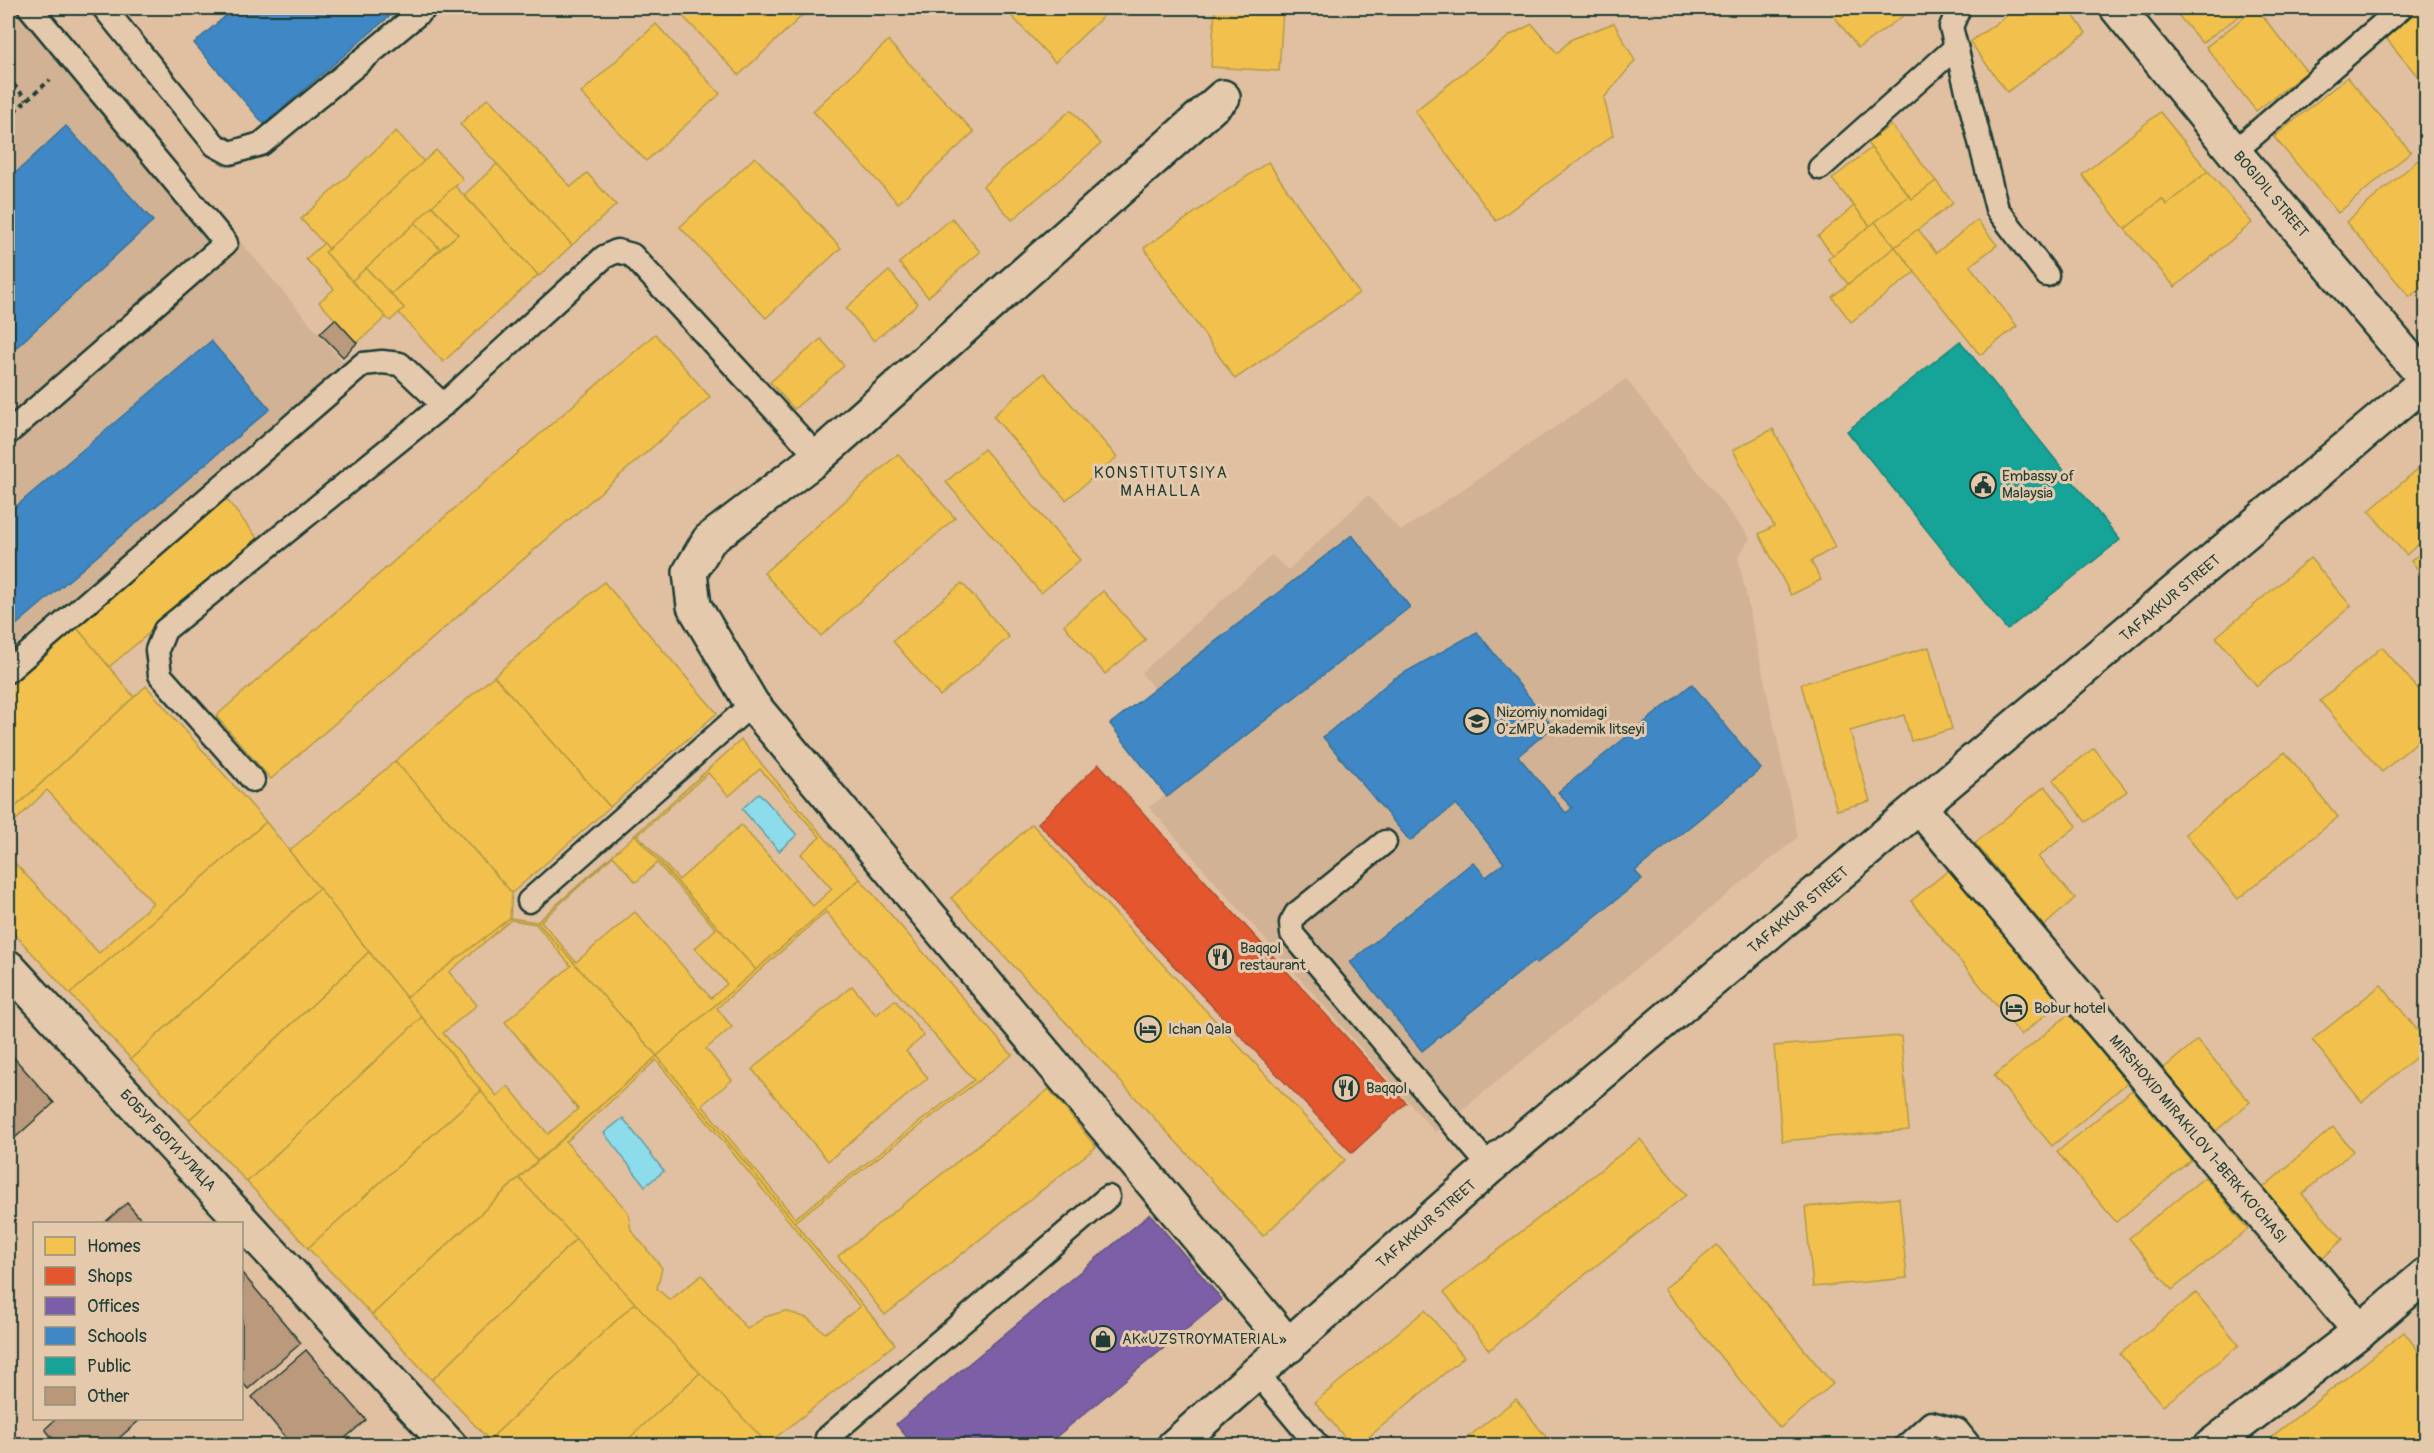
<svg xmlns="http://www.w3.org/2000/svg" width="2434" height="1453" viewBox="0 0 2434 1453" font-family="Pangolin,sans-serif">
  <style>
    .built { fill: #d1b294 }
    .water { fill: #8ddceb; stroke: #619ca2; stroke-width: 1.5 }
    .homes { fill: #f2c14e; stroke: #b39946; stroke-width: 1.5; fill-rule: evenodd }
    .shops { fill: #e4572e; stroke: #a94f30; stroke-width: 1.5 }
    .offices { fill: #7b5ea7; stroke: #5f5484; stroke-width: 1.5 }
    .schools { fill: #3f88c5; stroke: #35729a; stroke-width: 1.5 }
    .public { fill: #17a398; stroke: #19847a; stroke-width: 1.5 }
    .building { fill: #ba997b; stroke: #1f3d34; stroke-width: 1.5 }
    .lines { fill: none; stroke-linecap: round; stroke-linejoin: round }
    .service-casing { stroke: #1f3d34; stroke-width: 27 }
    .minor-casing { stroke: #1f3d34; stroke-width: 38 }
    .path { stroke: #1f3d34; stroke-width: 4; stroke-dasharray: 4.5 4.5; stroke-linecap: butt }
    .service { stroke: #e4c9ac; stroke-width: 22 }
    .minor { stroke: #e4c9ac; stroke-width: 33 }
    .labels { text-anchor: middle; stroke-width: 6; stroke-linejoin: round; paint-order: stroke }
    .street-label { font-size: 15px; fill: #1f3d34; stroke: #e4c9ac }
    .poi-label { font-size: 15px; fill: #1f3d34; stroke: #e4c9ac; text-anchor: start }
    .neighbourhood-label { font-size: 16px; letter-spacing: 1.5px; fill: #1f3d34; stroke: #e4c9ac }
  </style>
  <rect width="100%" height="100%" fill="#e0c0a1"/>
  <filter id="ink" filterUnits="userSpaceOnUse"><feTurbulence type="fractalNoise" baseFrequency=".0167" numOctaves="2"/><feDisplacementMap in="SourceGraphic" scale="12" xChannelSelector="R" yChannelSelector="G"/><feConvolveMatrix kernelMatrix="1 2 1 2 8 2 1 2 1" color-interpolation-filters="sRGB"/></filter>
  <g filter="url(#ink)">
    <g class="built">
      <path d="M 8,8 L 41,8 L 348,368 L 8,651 Z"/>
      <path d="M 1626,379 L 1750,538 L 1738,557 L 1798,837 L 1435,1132 L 1149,807 L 1214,759 L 1141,673 L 1272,555 L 1288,570 L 1368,495 L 1401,531 Z"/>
    </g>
    <g class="water">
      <path d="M 759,793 L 797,835 L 779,851 L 742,809 Z"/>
      <path d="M 623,1118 L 664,1171 L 645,1186 L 604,1133 Z"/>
    </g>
    <g class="homes">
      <path d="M 678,8 L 802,8 L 806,12 L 739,75 L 676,9 Z"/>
      <path d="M 1004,8 L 1112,8 L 1055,62 Z"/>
      <path d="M 1215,8 L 1283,8 L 1279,71 L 1211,67 Z"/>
      <path d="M 1828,8 L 1914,8 L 1858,48 Z"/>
      <path d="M 2018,8 L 2068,8 L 2086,33 L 2007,92 L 1970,42 Z"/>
      <path d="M 2172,8 L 2250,8 L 2202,43 Z"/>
      <path d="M 2256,8 L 2307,72 L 2256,111 L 2206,47 Z"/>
      <path d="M 2411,8 L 2426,8 L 2426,73 L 2419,78 L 2381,32 Z"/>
      <path d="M 1614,23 L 1635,61 L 1604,98 L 1613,135 L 1496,221 L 1415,111 L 1511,35 L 1532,24 L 1557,53 L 1572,39 Z"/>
      <path d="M 656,24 L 720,94 L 646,161 L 581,93 Z"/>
      <path d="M 888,41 L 974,132 L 898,203 L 813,111 Z"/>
      <path d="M 2347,77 L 2411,152 L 2338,213 L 2274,137 Z"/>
      <path d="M 488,98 L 571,187 L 587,173 L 616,205 L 572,245 L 460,124 Z"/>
      <path d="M 1071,110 L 1101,144 L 1012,220 L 983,186 Z"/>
      <path d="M 2160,112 L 2208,171 L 2167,205 L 2162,199 L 2125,229 L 2082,175 Z"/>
      <path d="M 1891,125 L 1936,181 L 1912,199 L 1867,143 Z"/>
      <path d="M 396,131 L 424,162 L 329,249 L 301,219 Z"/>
      <path d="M 1871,148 L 1909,196 L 1870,226 L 1832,179 Z"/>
      <path d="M 436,150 L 463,179 L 352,281 L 325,252 Z"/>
      <path d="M 755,157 L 841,248 L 766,318 L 680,227 Z"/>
      <path d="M 2418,160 L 2426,170 L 2426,283 L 2410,297 L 2346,222 Z"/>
      <path d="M 1268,162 L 1359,293 L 1235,379 L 1144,248 Z"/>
      <path d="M 497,164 L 572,245 L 539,276 L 464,195 Z"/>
      <path d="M 2208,171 L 2252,223 L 2175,287 L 2125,229 L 2162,199 L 2167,205 Z"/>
      <path d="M 1936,181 L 1953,203 L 1895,247 L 1875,222 L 1909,196 L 1912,199 Z"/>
      <path d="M 455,186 L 538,275 L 443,362 L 399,313 L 404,308 L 391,294 L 458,234 L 432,206 Z"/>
      <path d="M 432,206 L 458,234 L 440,249 L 415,223 Z"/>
      <path d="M 1854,206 L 1870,226 L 1833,255 L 1818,236 Z"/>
      <path d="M 952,218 L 980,252 L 928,297 L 899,263 Z"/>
      <path d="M 1977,220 L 1997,245 L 1970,266 L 2017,326 L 1980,355 L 1895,247 L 1918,229 L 1936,253 Z"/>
      <path d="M 1875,222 L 1895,247 L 1848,284 L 1828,259 Z"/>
      <path d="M 415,223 L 440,249 L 391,294 L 366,268 Z"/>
      <path d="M 324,243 L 329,249 L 325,252 L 386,317 L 357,343 L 319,302 L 334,289 L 306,259 Z"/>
      <path d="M 1895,247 L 1915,272 L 1851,322 L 1832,297 Z"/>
      <path d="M 366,268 L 404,308 L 390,321 L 352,281 Z"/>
      <path d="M 889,271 L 918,304 L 874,341 L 846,308 Z"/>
      <path d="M 655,334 L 710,397 L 271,779 L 216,716 Z"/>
      <path d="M 821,339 L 844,366 L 794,409 L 770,382 Z"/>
      <path d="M 1044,373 L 1117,457 L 1066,500 L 993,416 Z"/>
      <path d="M 1773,429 L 1835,547 L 1811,561 L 1821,580 L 1791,595 L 1759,534 L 1774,526 L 1733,450 Z"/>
      <path d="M 984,449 L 1080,560 L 1041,593 L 946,482 Z"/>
      <path d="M 898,454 L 955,518 L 821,636 L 764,573 Z"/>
      <path d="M 2426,462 L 2426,538 L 2406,555 L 2369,511 Z"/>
      <path d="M 223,495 L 259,540 L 109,667 L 73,623 Z"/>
      <path d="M 2426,548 L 2426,579 L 2411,561 Z"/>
      <path d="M 2310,558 L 2351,606 L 2257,686 L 2216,637 Z"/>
      <path d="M 604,582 L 717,713 L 610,807 L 494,676 Z"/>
      <path d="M 962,583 L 1009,637 L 940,696 L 893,641 Z"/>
      <path d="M 1103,591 L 1146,640 L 1105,674 L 1064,625 Z"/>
      <path d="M 73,623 L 134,697 L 8,814 L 8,679 Z"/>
      <path d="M 1929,647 L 1952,729 L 1911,741 L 1904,715 L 1850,731 L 1870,801 L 1837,810 L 1801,684 Z"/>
      <path d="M 2382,647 L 2426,698 L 2426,734 L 2382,772 L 2320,701 Z"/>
      <path d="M 494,676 L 610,807 L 512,893 L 395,761 Z"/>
      <path d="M 146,686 L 266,822 L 70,994 L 8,927 L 8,856 L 99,953 L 153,903 L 47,790 L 8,828 L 8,814 Z"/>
      <path d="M 741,740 L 860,879 L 756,970 L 635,835 ZM 760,769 L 820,837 L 801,854 L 832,889 L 813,906 L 741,825 L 679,880 L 638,835 L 708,773 L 729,796 Z"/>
      <path d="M 2094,748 L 2127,791 L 2086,822 L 2053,780 Z"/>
      <path d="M 2285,752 L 2338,817 L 2238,899 L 2185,834 Z"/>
      <path d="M 395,761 L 512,893 L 510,918 L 406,998 L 289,851 Z"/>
      <path d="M 2045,786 L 2077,826 L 2038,857 L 2075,898 L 2044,926 L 1975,843 Z"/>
      <path d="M 266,822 L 319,888 L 131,1059 L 70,994 Z"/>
      <path d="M 1032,824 L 1345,1160 L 1263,1236 L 951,898 Z"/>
      <path d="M 635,835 L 756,970 L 657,1056 L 537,922 ZM 613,856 L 636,882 L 657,863 L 716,929 L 695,948 L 727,984 L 711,998 L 635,912 L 576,962 L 541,921 Z"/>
      <path d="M 1950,869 L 2060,1003 L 2021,1035 L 1911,901 Z"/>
      <path d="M 860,879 L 1012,1055 L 794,1222 L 657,1056 ZM 826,912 L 974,1080 L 795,1218 L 702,1105 L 732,1080 L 706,1049 L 732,1027 L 717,1008 Z"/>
      <path d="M 319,888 L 369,952 L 189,1120 L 131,1059 Z"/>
      <path d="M 510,918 L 537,922 L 657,1056 L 537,1161 L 406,998 ZM 511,920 L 536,924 L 571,966 L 505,1022 L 578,1109 L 548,1134 L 508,1086 L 497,1096 L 443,1033 L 477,1005 L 449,972 Z"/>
      <path d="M 369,952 L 422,1017 L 247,1182 L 189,1120 Z"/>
      <path d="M 2381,985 L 2426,1041 L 2426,1049 L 2362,1102 L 2312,1040 Z"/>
      <path d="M 852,986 L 876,1015 L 895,1000 L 924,1036 L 906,1051 L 928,1078 L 828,1161 L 752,1069 Z"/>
      <path d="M 2069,1014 L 2127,1083 L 2052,1146 L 1994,1076 Z"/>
      <path d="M 422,1017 L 481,1091 L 308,1248 L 247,1182 Z"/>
      <path d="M 1901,1036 L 1909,1130 L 1782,1141 L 1774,1046 Z"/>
      <path d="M 2197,1040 L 2250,1102 L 2210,1136 L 2157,1074 Z"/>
      <path d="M 657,1056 L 895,1344 L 766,1445 L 519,1178 ZM 656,1060 L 860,1307 L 825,1333 L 807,1318 L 785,1311 L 765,1317 L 747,1329 L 702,1275 L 670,1300 L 657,1289 L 662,1268 L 631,1230 L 628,1212 L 566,1142 Z"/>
      <path d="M 1049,1089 L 1096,1147 L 885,1315 L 838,1256 Z"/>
      <path d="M 2132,1090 L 2191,1160 L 2116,1222 L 2057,1152 Z"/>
      <path d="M 481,1091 L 537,1161 L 372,1315 L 308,1248 Z"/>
      <path d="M 2333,1127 L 2353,1151 L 2302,1194 L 2343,1239 L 2318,1263 L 2257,1193 Z"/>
      <path d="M 1640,1139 L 1686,1195 L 1489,1350 L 1444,1292 Z"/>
      <path d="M 2426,1174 L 2426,1189 L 2419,1180 Z"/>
      <path d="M 2205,1177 L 2248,1229 L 2172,1290 L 2129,1238 Z"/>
      <path d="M 519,1178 L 576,1239 L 432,1380 L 372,1315 Z"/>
      <path d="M 1899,1198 L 1907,1278 L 1813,1287 L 1805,1207 Z"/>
      <path d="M 576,1239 L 635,1303 L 489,1440 L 432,1380 Z"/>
      <path d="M 1717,1245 L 1833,1384 L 1780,1428 L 1664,1289 Z"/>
      <path d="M 2196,1293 L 2239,1345 L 2163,1406 L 2120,1354 Z"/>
      <path d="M 635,1303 L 700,1373 L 621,1446 L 494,1446 L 489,1440 Z"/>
      <path d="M 1425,1310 L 1464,1357 L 1358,1446 L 1352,1446 L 1315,1402 Z"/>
      <path d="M 2404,1332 L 2426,1361 L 2426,1446 L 2260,1446 Z"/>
      <path d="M 700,1373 L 761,1437 L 752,1446 L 621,1446 Z"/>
      <path d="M 1516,1399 L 1553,1446 L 1457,1446 Z"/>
      <path d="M 761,1437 L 767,1446 L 752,1446 Z"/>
    </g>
    <path class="shops" d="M 1099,764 L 1406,1103 L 1352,1153 L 1038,823 Z"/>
    <path class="offices" d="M 1150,1214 L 1222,1300 L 1045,1446 L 914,1446 L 896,1424 Z"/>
    <g class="schools">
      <path d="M 235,8 L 399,8 L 264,124 L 194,43 Z"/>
      <path d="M 66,126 L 153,221 L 8,355 L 8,180 Z"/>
      <path d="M 211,341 L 270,409 L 8,632 L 8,513 Z"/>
      <path d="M 1352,535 L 1410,607 L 1167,797 L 1110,724 Z"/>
      <path d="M 1477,632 L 1553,727 L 1518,756 L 1566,813 L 1572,808 L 1558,792 L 1692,684 L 1761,769 L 1635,871 L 1642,879 L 1536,964 L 1534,961 L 1422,1051 L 1350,962 L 1473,862 L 1486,877 L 1504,863 L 1456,804 L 1410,841 L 1323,737 L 1393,679 Z"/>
    </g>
    <path class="public" d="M 1960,341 L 2120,540 L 2007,630 L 1847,431 Z"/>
    <g class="building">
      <path d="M 335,319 L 357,343 L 343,357 L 320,333 Z"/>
      <path d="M 8,1051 L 54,1103 L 8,1144 Z"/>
      <path d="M 127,1203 L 145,1224 L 103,1224 Z"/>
      <path d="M 242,1273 L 301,1343 L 248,1389 L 242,1382 Z"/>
      <path d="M 306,1350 L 366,1420 L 336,1446 L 293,1446 L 252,1397 Z"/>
      <path d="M 57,1418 L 142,1418 L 110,1446 L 59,1446 L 45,1429 Z"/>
    </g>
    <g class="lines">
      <defs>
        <g id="service">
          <path d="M 104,8 L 215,145 L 230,153 L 261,144 L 425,8"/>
          <path d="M 1959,8 L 1951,27 L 1997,209 L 2047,275"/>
          <path d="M 2234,152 L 2401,8"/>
          <path d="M 1820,168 L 1956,47"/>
          <path d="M 8,433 L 226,243 L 30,8"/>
          <path d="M 8,671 L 363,364 L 382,362 L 400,364 L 443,405"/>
          <path d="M 253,780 L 160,675 L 157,650 L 165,630 L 443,405 L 604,257 L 617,251 L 632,255 L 818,457"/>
          <path d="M 1385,842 L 1296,914 L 1291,923 L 1292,934 L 1490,1167"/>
          <path d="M 529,901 L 752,704"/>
          <path d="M 1257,1373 L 1318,1446"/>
          <path d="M 828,1446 L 827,1438 L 1108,1197"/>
          <path d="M 1906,1446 L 1931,1423 L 1957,1430 L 1970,1446"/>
        </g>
        <g id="minor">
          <path d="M 2117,8 L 2234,152 L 2426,379"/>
          <path d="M 1223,97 L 818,457 L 709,540 L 690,572 L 694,606 L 752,704 L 1289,1346"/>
          <path d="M 1920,808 L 2360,1331"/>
          <path d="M 8,967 L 450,1446"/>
          <path d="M 1174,1446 L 1490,1167 L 2426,381"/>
          <path d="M 2211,1446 L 2360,1331 L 2426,1275"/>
        </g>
      </defs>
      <use href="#service" class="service-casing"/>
      <use href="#minor" class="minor-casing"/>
      <g class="path">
        <path d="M 8,78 L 27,100"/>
        <path d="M 8,117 L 50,80"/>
      </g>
      <use href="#service" class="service"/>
      <use href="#minor" class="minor"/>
    </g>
  </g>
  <defs>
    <symbol id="civic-ring" viewBox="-11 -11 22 22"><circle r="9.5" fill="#e4c9ac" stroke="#1f3d34" stroke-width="1.5"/><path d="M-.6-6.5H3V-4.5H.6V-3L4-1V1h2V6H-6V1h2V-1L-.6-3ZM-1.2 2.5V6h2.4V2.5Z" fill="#1f3d34"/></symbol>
    <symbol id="university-ring" viewBox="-11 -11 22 22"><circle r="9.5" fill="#e4c9ac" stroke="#1f3d34" stroke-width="1.5"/><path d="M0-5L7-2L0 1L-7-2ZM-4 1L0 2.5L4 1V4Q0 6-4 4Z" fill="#1f3d34"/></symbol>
    <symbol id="restaurant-ring" viewBox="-11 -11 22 22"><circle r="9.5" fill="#e4c9ac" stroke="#1f3d34" stroke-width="1.5"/><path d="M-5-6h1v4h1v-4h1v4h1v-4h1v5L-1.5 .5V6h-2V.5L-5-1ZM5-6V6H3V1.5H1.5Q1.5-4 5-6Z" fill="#1f3d34"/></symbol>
    <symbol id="hotel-ring" viewBox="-11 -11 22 22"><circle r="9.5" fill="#e4c9ac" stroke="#1f3d34" stroke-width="1.5"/><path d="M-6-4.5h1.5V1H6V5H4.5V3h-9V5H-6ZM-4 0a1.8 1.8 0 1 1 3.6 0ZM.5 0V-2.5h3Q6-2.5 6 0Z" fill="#1f3d34"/></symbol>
    <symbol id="shop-ring" viewBox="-11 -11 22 22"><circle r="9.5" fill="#e4c9ac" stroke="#1f3d34" stroke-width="1.5"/><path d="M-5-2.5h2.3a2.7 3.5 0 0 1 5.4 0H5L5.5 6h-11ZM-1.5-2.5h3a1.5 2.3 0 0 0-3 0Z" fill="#1f3d34"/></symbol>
  </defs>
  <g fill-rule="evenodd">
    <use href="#civic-ring" x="1968" y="470" width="30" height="30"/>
    <use href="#university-ring" x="1462" y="706" width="30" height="30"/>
    <use href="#restaurant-ring" x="1205" y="942" width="30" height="30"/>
    <use href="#hotel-ring" x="1999" y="993" width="30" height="30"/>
    <use href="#hotel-ring" x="1133" y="1014" width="30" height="30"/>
    <use href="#restaurant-ring" x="1331" y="1073" width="30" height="30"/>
    <use href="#shop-ring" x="1088" y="1324" width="30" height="30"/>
  </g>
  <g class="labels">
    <g class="street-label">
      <text transform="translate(2271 194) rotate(50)" y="5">BOGIDIL STREET</text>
      <text transform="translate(2170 598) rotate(-40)" y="5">TAFAKKUR STREET</text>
      <text transform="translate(1798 910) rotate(-40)" y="5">TAFAKKUR STREET</text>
      <text transform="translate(2198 1139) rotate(50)" y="5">MIRSHOXID MIRAKILOV 1-BERK KO'CHASI</text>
      <text transform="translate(168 1140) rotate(47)" y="5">БОБУР БОГИ УЛИЦА</text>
      <text transform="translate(1426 1224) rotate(-41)" y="5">TAFAKKUR STREET</text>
    </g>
    <g class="poi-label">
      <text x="2002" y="481">Embassy of<tspan x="2002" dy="17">Malaysia</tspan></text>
      <text x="1496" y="717">Nizomiy nomidagi<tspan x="1496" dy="17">O'zMPU akademik litseyi</tspan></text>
      <text x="1240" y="953">Baqqol<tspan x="1240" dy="17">restaurant</tspan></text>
      <text x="2034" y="1013">Bobur hotel</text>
      <text x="1168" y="1034">Ichan Qala</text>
      <text x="1366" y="1093">Baqqol</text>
      <text x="1122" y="1344">AK«UZSTROYMATERIAL»</text>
    </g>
    <g class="neighbourhood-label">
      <text x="1161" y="478">KONSTITUTSIYA<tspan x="1161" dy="18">MAHALLA</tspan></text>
    </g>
  </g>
  <rect width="2434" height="1453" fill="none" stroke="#e4c9ac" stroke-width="30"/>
  <rect x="15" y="15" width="2404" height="1423" fill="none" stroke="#1f3d34" stroke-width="2" filter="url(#ink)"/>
  <rect x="33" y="1222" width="210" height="198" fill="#e4c9ac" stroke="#95917c" stroke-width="1.5"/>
  <rect x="45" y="1237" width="30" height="18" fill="#f2c14e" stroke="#95917c" stroke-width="1.5"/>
  <text x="87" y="1252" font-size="18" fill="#1f3d34">Homes</text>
  <rect x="45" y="1267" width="30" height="18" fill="#e4572e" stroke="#95917c" stroke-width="1.5"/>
  <text x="87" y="1282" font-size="18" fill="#1f3d34">Shops</text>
  <rect x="45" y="1297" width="30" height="18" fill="#7b5ea7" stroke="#95917c" stroke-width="1.5"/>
  <text x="87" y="1312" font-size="18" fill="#1f3d34">Offices</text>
  <rect x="45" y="1327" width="30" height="18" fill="#3f88c5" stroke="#95917c" stroke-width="1.5"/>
  <text x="87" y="1342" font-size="18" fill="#1f3d34">Schools</text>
  <rect x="45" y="1357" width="30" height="18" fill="#17a398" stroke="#95917c" stroke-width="1.5"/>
  <text x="87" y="1372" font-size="18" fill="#1f3d34">Public</text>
  <rect x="45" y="1387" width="30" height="18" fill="#ba997b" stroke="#95917c" stroke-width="1.5"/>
  <text x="87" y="1402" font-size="18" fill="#1f3d34">Other</text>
</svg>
